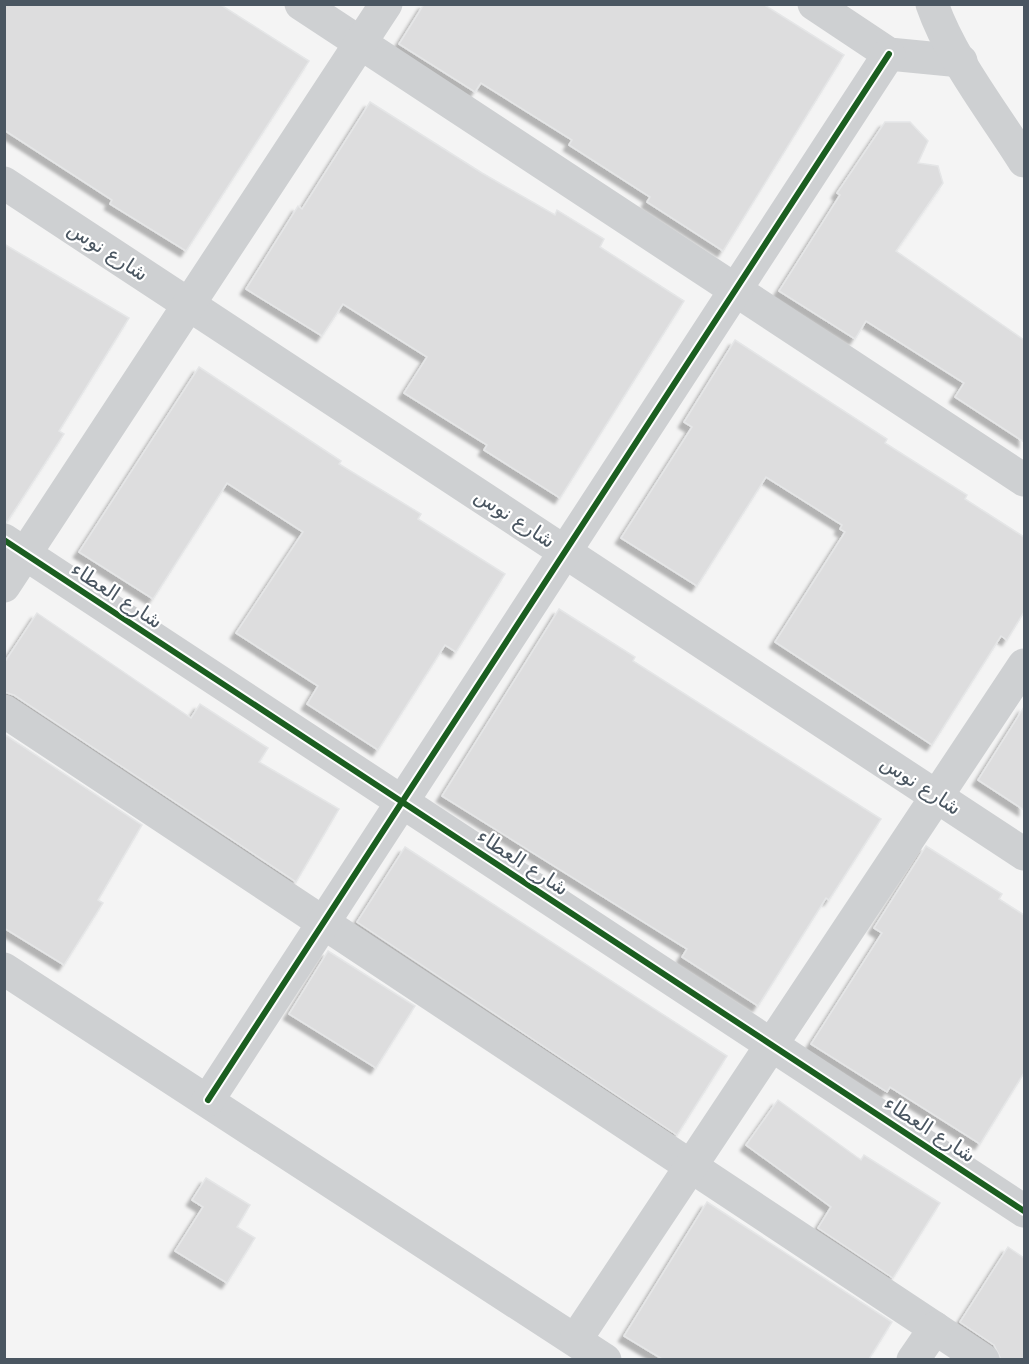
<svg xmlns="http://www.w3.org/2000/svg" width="1029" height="1364" viewBox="0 0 1029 1364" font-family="'DejaVu Sans','Noto Naskh Arabic',sans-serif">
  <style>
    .building { fill: #ddddde; stroke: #e5e6e7; stroke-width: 1.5; filter: url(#shadow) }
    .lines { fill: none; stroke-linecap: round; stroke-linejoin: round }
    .minor { stroke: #ced0d2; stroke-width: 33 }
    .cycleway-casing { stroke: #fff; stroke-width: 10 }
    .cycleway { stroke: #1b5e20; stroke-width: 6 }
    .labels { text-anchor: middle; stroke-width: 4.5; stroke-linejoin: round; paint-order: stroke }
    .street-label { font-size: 20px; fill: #4a5661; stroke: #fff }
  </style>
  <defs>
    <filter id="shadow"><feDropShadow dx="-5.5" dy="5.5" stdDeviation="1.5" flood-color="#0004"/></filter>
  </defs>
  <rect width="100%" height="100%" fill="#f4f4f4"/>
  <g class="building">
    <path d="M 4,4 L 221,5 L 309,61 L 186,251 L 110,204 L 112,200 L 4,130 Z"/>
    <path d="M 424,4 L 763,4 L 844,55 L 723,251 L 647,202 L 650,197 L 569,145 L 572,140 L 481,83 L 475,92 L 399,44 Z"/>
    <path d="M 370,102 L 482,173 L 555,215 L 557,210 L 604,239 L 600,247 L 684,301 L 560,498 L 484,450 L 487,445 L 404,393 L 427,357 L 343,304 L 322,336 L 246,289 L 298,206 L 302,209 Z"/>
    <path d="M 885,122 L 910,122 L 928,141 L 918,163 L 938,166 L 943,183 L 896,251 L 1024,340 L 1024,442 L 955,397 L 964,383 L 866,321 L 855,339 L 779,291 L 840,195 L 837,193 Z"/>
    <path d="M 4,244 L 129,318 L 59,431 L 64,434 L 7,522 L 4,521 Z"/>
    <path d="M 735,340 L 887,439 L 885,443 L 967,495 L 965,499 L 1024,537 L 1024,612 L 1007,640 L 1001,636 L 932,745 L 775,642 L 845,532 L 840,529 L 842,525 L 766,477 L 697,586 L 621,538 L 692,427 L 684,422 Z"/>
    <path d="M 199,367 L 341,461 L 339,464 L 421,514 L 418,519 L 505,574 L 456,652 L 445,645 L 378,750 L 307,704 L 318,686 L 236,633 L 303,532 L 227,483 L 153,599 L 79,552 Z"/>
    <path d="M 559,609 L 635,657 L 633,661 L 881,819 L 829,900 L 826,898 L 758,1006 L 682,957 L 687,949 L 442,796 Z"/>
    <path d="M 37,613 L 191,718 L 200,704 L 268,748 L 259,762 L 339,809 L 296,882 L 14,695 L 4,692 L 4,663 Z"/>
    <path d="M 1024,707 L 1024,810 L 978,780 Z"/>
    <path d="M 4,734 L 142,825 L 98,900 L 103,903 L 64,965 L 4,928 Z"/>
    <path d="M 926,846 L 1002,894 L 999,899 L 1024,915 L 1024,1073 L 980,1144 L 890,1087 L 887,1092 L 811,1044 L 882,933 L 874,928 Z"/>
    <path d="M 405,847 L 727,1056 L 677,1135 L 357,922 Z"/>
    <path d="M 328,951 L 415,1006 L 376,1068 L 289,1014 Z"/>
    <path d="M 778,1100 L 861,1160 L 864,1155 L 940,1203 L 893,1278 L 818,1228 L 831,1207 L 746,1145 Z"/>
    <path d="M 206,1178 L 250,1205 L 237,1227 L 255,1238 L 227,1283 L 175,1251 L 203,1207 L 192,1200 Z"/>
    <path d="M 707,1202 L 892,1322 L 869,1359 L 662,1359 L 624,1336 Z"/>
    <path d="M 1008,1247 L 1024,1258 L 1024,1359 L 1001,1359 L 994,1345 L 960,1322 Z"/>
  </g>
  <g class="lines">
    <g class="minor">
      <path d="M 301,4 L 1024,480"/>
      <path d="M 814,4 L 889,54 L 961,61"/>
      <path d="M 932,4 C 951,59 994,113 1024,161"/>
      <path d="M 4,183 L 1024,854"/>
      <path d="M 4,540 L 1024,1211"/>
      <path d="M 4,586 L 386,4"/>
      <path d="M 4,711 L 983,1360"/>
      <path d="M 4,969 L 605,1360"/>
      <path d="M 208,1100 L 889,54"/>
      <path d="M 576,1339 L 1024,665"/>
      <path d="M 913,1360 L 935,1328"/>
    </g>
    <defs>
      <g id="cycleway">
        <path d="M 4,540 L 1024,1211"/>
        <path d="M 208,1100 L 889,54"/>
      </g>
    </defs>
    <use href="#cycleway" class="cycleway-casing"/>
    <use href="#cycleway" class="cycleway"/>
  </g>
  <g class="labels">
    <g class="street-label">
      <text transform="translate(108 251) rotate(33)" y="7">شارع نوس</text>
      <text transform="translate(515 518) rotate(33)" y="7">شارع نوس</text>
      <text transform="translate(117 595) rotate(33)" y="7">شارع العطاء</text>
      <text transform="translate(921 785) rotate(33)" y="7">شارع نوس</text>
      <text transform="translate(523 862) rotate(33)" y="7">شارع العطاء</text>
      <text transform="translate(930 1129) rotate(33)" y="7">شارع العطاء</text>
    </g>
  </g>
  <rect width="1029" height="1364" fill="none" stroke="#4a5661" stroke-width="12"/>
</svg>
